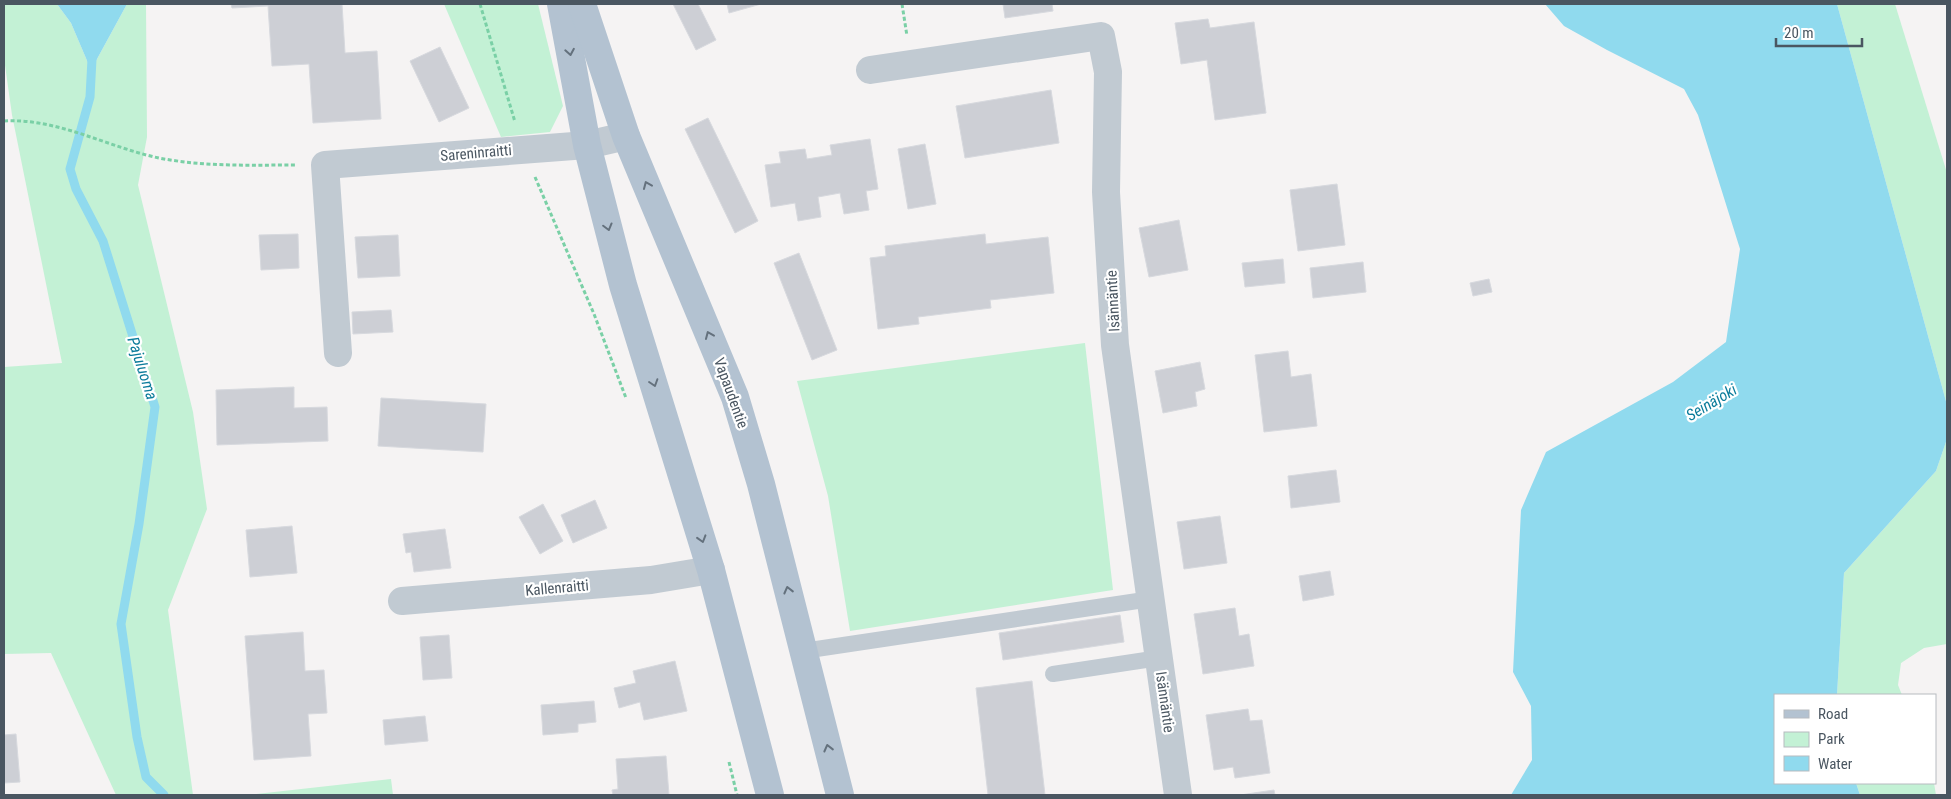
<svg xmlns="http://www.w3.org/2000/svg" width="1951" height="799" viewBox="0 0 1951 799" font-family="'Roboto Condensed',sans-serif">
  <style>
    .green { fill: #c3f1d5 }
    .water { fill: #90daee }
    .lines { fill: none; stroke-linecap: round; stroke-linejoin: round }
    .stream { stroke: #90daee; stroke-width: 9 }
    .building { fill: #cdcfd5; stroke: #d7d9de }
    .path { stroke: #7ad0a6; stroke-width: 3; stroke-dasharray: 4 2.5; stroke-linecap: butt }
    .service { stroke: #c1cad2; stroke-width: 16 }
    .minor { stroke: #c1cad2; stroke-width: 28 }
    .primary { stroke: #b3c2d1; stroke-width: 28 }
    .oneway { stroke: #64717d }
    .labels { text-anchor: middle; stroke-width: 4.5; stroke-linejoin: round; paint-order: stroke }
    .street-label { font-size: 15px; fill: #4a5661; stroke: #fff }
    .water-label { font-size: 16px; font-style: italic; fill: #0c7c9b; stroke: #fff }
  </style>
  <rect width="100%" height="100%" fill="#f5f3f3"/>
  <g class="green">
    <path d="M 4,4 L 57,4 L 71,23 L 91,70 L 127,4 L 146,4 L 147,137 L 138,185 L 193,412 L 207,509 L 168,610 L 193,795 L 116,795 L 51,653 L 4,654 L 4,367 L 62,363 L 12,115 L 4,58 Z"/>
    <path d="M 444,4 L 538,4 L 563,106 L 550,132 L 501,137 Z"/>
    <path d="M 1837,4 L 1895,4 L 1947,173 L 1947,405 Z"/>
    <path d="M 1085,343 L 1113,590 L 850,631 L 828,496 L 797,381 Z"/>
    <path d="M 1947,439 L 1947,644 L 1924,648 L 1901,663 L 1898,685 L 1902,695 L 1837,695 L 1844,573 L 1936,471 Z"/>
    <path d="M 391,779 L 393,795 L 247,795 Z"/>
    <path d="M 1856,783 L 1934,783 L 1936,795 L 1860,795 Z"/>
  </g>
  <g class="water">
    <path d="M 57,4 L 127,4 L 91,70 L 71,23 Z"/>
    <path d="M 1545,4 L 1837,4 L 1947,405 L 1947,439 L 1936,471 L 1844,573 L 1837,695 L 1775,695 L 1775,783 L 1856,783 L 1860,795 L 1511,795 L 1532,760 L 1531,706 L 1513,672 L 1521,510 L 1546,452 L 1673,382 L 1726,342 L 1740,249 L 1698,115 L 1684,89 L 1607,50 L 1564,26 Z"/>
  </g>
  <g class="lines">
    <path class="stream" d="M 92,59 L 90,97 L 70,169 L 76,189 L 103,241 L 155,407 L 139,524 L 121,624 L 137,737 L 146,777 L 164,795"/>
  </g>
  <g class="building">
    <path d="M 231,4 L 342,4 L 345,53 L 377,51 L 381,119 L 313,123 L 309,64 L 272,66 L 268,6 L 232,8 Z"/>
    <path d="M 673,4 L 698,4 L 716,40 L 696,50 Z"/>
    <path d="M 727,4 L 761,4 L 729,13 Z"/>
    <path d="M 1003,4 L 1052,4 L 1053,11 L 1005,18 Z"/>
    <path d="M 1208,19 L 1210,28 L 1254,22 L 1266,113 L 1215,120 L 1207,60 L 1181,64 L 1175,23 Z"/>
    <path d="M 440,47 L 469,108 L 439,122 L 410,61 Z"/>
    <path d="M 1051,90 L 1059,143 L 965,158 L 956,106 Z"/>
    <path d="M 708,118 L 758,221 L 735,233 L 685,129 Z"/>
    <path d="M 870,139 L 878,189 L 866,191 L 869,210 L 844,214 L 840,193 L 818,197 L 821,217 L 798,221 L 795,203 L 771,207 L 765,165 L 781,163 L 779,152 L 805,149 L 807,159 L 832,155 L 830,145 Z"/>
    <path d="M 925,144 L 936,204 L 908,209 L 898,149 Z"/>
    <path d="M 1337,184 L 1345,245 L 1298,251 L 1290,190 Z"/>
    <path d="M 1179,220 L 1188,270 L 1149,277 L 1139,228 Z"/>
    <path d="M 298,234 L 299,268 L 261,270 L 259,235 Z"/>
    <path d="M 985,234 L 986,244 L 1048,237 L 1054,293 L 990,300 L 991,308 L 918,317 L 919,324 L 878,329 L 870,258 L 886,256 L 885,246 Z"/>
    <path d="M 398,235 L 400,276 L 358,278 L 355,237 Z"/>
    <path d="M 799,253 L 837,350 L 812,360 L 774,263 Z"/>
    <path d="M 1283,259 L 1285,283 L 1245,287 L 1242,263 Z"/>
    <path d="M 1363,262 L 1366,292 L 1313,298 L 1310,268 Z"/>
    <path d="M 1489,279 L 1492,292 L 1473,296 L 1470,283 Z"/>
    <path d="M 391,310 L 393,332 L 353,334 L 352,312 Z"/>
    <path d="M 1288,351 L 1291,377 L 1311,374 L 1317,426 L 1264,432 L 1255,355 Z"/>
    <path d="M 1200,362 L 1205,389 L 1195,392 L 1197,406 L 1163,413 L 1155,371 Z"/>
    <path d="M 294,387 L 294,408 L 327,407 L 328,441 L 217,445 L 216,390 Z"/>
    <path d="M 381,398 L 486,404 L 483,452 L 378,446 Z"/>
    <path d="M 1336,470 L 1340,502 L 1291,508 L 1288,476 Z"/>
    <path d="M 595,500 L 607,528 L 573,543 L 561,515 Z"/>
    <path d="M 543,504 L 563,541 L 540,554 L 519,517 Z"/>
    <path d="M 1220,516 L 1227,563 L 1184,569 L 1177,522 Z"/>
    <path d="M 292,526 L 297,573 L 250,577 L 246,530 Z"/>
    <path d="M 445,529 L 451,568 L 414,572 L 411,552 L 406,553 L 403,534 Z"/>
    <path d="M 1330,571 L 1334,595 L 1303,601 L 1299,576 Z"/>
    <path d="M 1235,608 L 1239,636 L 1249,634 L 1254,666 L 1203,674 L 1194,614 Z"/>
    <path d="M 1120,615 L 1124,642 L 1003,660 L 999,633 Z"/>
    <path d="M 303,632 L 305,671 L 324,670 L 327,713 L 308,714 L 311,756 L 254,760 L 245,636 Z"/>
    <path d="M 449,635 L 452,678 L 423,680 L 420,637 Z"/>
    <path d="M 675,661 L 687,711 L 644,720 L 640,702 L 619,708 L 614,688 L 636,683 L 633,671 Z"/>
    <path d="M 1032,681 L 1045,795 L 988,795 L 976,688 Z"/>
    <path d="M 594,701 L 596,722 L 578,724 L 578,732 L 543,735 L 541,705 Z"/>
    <path d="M 1248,709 L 1250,721 L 1262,720 L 1270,773 L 1235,778 L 1233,767 L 1214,770 L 1206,715 Z"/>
    <path d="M 425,716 L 428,741 L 385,745 L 383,720 Z"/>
    <path d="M 16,734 L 20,782 L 4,783 L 4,735 Z"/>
    <path d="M 666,756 L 669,795 L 613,795 L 612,790 L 618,789 L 616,759 Z"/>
    <path d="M 1274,790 L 1275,795 L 1240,795 Z"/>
  </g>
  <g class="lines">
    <g class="path">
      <path d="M 480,4 L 515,122"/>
      <path d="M 902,4 L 907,36"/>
      <path d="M 4,121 C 58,118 107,147 159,158 C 205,167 251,165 297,165"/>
      <path d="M 535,177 L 594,314 L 626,398"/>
      <path d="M 729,762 L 737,795"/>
    </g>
    <g class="service">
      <path d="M 803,651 L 1151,599"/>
      <path d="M 1053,674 L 1159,658"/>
    </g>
    <g class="minor">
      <path d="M 870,70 L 1101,36 L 1108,72 L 1106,192 L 1115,345 L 1178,795"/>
      <path d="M 338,353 L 325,165 L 587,145 L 626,136"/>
      <path d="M 402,601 L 651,580 L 711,570"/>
    </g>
    <g class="primary">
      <path d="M 561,4 L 587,145 L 623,285 L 711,570 L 770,795"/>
      <path d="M 582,4 L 626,136 L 735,397 L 761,484 L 840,795"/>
    </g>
  </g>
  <defs><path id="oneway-chevron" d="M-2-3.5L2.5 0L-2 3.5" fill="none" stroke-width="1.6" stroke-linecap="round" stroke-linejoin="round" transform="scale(1.25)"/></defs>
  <g class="oneway">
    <use href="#oneway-chevron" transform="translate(570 52) rotate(80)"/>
    <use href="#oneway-chevron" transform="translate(647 185) rotate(-113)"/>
    <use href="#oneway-chevron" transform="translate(608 227) rotate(75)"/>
    <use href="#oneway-chevron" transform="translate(709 335) rotate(-113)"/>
    <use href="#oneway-chevron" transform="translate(654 383) rotate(72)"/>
    <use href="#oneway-chevron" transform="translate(702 539) rotate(73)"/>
    <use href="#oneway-chevron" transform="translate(788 590) rotate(-104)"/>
    <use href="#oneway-chevron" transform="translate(828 748) rotate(-104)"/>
  </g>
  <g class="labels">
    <g class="street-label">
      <text transform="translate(476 153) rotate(-5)" y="5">Sareninraitti</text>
      <text transform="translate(1113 301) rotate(-93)" y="5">Isännäntie</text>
      <text transform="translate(731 393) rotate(70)" y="5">Vapaudentie</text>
      <text transform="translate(557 588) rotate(-5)" y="5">Kallenraitti</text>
      <text transform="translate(1165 702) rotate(82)" y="5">Isännäntie</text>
    </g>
    <g class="water-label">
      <text transform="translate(143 368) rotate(72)" y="6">Pajuluoma</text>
      <text transform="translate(1711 402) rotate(-31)" y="6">Seinäjoki</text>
    </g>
  </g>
  <rect width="1951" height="799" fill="none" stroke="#4a5661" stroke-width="10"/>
  <rect x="1774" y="694" width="162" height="90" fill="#ffffff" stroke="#b7bbc0"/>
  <rect x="1784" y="710" width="25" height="8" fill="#b3c2d1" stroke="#b7bbc0"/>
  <text x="1818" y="719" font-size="15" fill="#4a5661">Road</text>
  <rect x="1784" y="732" width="25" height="15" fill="#c3f1d5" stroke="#b7bbc0"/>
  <text x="1818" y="744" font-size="15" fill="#4a5661">Park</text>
  <rect x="1784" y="756" width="25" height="15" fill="#90daee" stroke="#b7bbc0"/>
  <text x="1818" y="769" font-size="15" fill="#4a5661">Water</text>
  <path d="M1776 38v8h86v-8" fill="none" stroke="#4a5661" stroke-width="2.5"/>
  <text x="1784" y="38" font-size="15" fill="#4a5661" stroke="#ffffff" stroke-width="4" paint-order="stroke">20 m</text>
</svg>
